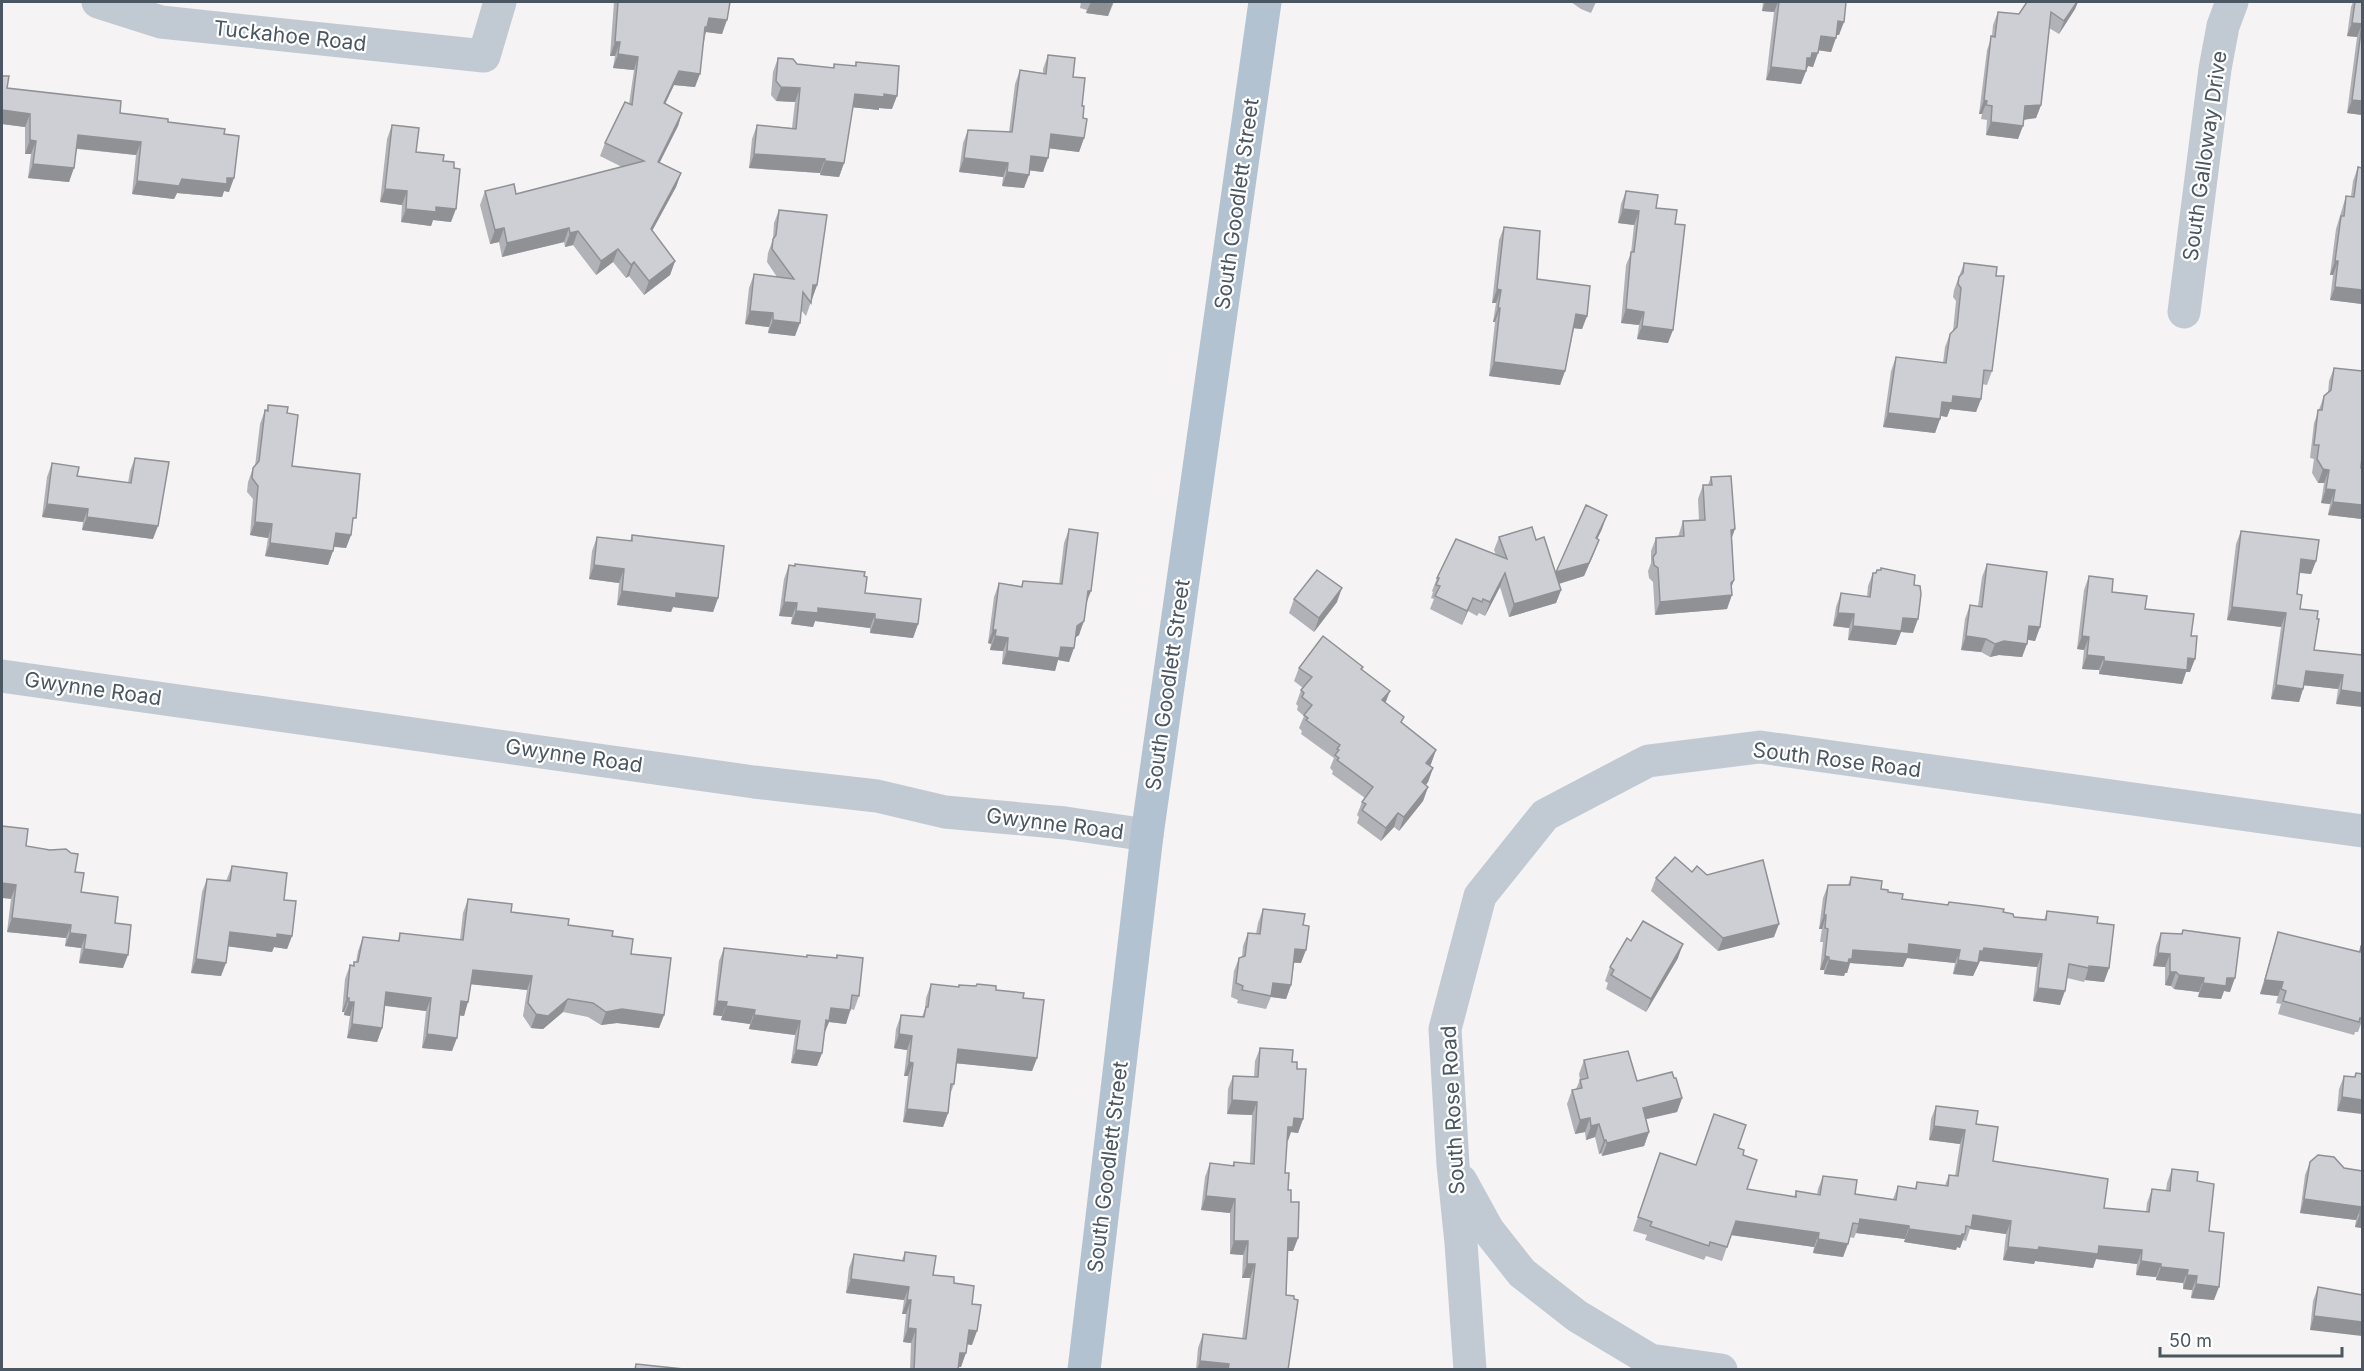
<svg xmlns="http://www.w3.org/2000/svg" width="2364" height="1371" viewBox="0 0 2364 1371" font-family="Inter,sans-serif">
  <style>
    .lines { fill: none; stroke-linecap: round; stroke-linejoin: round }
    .minor { stroke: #c1cad2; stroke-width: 33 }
    .major { stroke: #b3c2d1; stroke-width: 33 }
    .wall { fill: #b0b2b7 }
    .shaded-wall { fill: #909195 }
    .building { fill: #cdcfd5; stroke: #909195; stroke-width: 1.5 }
    .labels { text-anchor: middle; stroke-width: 4.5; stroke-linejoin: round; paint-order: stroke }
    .street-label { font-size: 21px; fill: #4a5661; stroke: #fff }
  </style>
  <rect width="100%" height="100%" fill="#f5f3f3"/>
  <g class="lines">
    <g class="minor">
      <path d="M 98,2 L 161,22 L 484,56 L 500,2"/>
      <path d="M 2184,312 L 2215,69 L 2223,26 L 2232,2"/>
      <path d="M 2,676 L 754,782 L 877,796 L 945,812 L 1065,823 L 1147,835"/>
      <path d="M 1461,1181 L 1488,1230 L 1522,1273 L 1577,1316 L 1650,1360 L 1721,1370"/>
      <path d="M 1470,1370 L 1461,1243 L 1453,1165 L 1445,1029 L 1480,896 L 1545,815 L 1648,761 L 1760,747 L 2362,831"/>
    </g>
    <path class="major" d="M 1084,1370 L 1147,835 L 1265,2"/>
  </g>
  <g class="wall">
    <path d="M 614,2 L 730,2 L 722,34 L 706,32 L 695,87 L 674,85 L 665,104 L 682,113 L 678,126 L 659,163 L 681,173 L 676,187 L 652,231 L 675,261 L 670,275 L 644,295 L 629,276 L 626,278 L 613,262 L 596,275 L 573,245 L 565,247 L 564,242 L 502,257 L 499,242 L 490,244 L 480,205 L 485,191 L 516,194 L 622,167 L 600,156 L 605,143 L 629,104 L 634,70 L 613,68 L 615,56 L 610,56 Z"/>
    <path d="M 1081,2 L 1114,2 L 1108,16 L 1086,13 L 1087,10 L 1080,8 Z"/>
    <path d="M 1571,2 L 1596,2 L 1591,13 L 1581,9 Z"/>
    <path d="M 1763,2 L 1846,2 L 1839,35 L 1836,35 L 1831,52 L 1818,50 L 1813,67 L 1808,66 L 1801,84 L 1766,80 L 1774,12 L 1762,11 Z"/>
    <path d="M 2027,2 L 2078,2 L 2075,9 L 2059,34 L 2049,28 L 2041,105 L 2036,118 L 2024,120 L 2018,139 L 1986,135 L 1987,120 L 1981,119 L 1982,114 L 1979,114 L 1987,50 L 1992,36 L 1993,25 L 1998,12 L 2019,14 Z"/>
    <path d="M 2353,2 L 2362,2 L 2362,115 L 2347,113 L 2357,37 L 2347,36 L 2351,7 Z"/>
    <path d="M 1048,55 L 1073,77 L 1082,106 L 1083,118 L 1084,138 L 1079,152 L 1049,148 L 1043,172 L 1029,170 L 1024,188 L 1002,186 L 1003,177 L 959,172 L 963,143 L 968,130 L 1009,132 L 1015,84 L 1020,70 L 1043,73 L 1043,69 Z"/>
    <path d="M 778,58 L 797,64 L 833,68 L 834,64 L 855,66 L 856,62 L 892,109 L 879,108 L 879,110 L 852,107 L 844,163 L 839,177 L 820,175 L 820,173 L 749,168 L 752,139 L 757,125 L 792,128 L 795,102 L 776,101 L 771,95 L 773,72 Z"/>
    <path d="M 2,76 L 7,88 L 120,113 L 224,134 L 229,192 L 224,191 L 222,197 L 177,193 L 174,199 L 132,194 L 136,155 L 77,149 L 69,182 L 28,178 L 31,154 L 25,154 L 25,127 L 2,124 Z"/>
    <path d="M 392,125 L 416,152 L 443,161 L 451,222 L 433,220 L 431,226 L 401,222 L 402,205 L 380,202 L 387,139 Z"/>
    <path d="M 2358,167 L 2362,304 L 2330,300 L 2333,275 L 2330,275 L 2336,229 L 2346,196 L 2351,196 L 2353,181 Z"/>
    <path d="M 1626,191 L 1656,208 L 1675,224 L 1668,343 L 1637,339 L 1639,325 L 1621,323 L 1626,265 L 1631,253 L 1634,225 L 1618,223 L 1621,204 Z"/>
    <path d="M 779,210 L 817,285 L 806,316 L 801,310 L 795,336 L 768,333 L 769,327 L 745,324 L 749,288 L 754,274 L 777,277 L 767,262 L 768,253 L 773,239 L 774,223 Z"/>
    <path d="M 1504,227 L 1537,279 L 1587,316 L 1582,329 L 1574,328 L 1565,371 L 1560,385 L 1489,376 L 1495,322 L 1493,322 L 1496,303 L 1492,303 L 1499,240 Z"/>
    <path d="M 1964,263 L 1992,371 L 1987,385 L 1982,384 L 1981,399 L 1976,412 L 1950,409 L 1947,417 L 1941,416 L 1935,433 L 1883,427 L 1891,371 L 1896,357 L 1943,363 L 1945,347 L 1950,334 L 1953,331 L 1956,301 L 1953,297 L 1954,290 Z"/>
    <path d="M 2334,368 L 2362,415 L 2361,468 L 2362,469 L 2362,519 L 2328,515 L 2330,504 L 2321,503 L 2324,483 L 2318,483 L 2312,473 L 2314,459 L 2310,458 L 2314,423 L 2324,396 L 2328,393 L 2329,381 Z"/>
    <path d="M 268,405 L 287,413 L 292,466 L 352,529 L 351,535 L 346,548 L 334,547 L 328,565 L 265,556 L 268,538 L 250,535 L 253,499 L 247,492 L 248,482 L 253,468 L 255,466 L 260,424 L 265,410 L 266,411 Z"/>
    <path d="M 135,458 L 153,539 L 82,530 L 83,522 L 42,517 L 47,477 L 52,463 L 77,476 L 128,483 L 130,471 Z"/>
    <path d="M 1711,477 L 1732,539 L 1734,580 L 1731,588 L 1727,609 L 1655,615 L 1653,582 L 1649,578 L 1648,571 L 1651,563 L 1651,551 L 1656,538 L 1678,537 L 1683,521 L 1699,520 L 1698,499 L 1703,485 L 1708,485 Z"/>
    <path d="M 1069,529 L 1086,604 L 1079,635 L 1076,637 L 1069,662 L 1058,660 L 1055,671 L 1002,664 L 1003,651 L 990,650 L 991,644 L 988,643 L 994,597 L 999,583 L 1021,586 L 1023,581 L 1059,584 L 1064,543 Z"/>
    <path d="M 1602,529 L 1597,539 L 1594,553 L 1584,576 L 1559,584 L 1561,590 L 1556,603 L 1509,617 L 1500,587 L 1485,616 L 1479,613 L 1477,616 L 1468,611 L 1462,625 L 1430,609 L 1434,599 L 1431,598 L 1433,592 L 1432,591 L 1437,578 L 1496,555 L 1494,550 L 1499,537 L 1555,573 Z"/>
    <path d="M 2241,531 L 2316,561 L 2311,574 L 2299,573 L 2297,594 L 2300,609 L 2314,650 L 2362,655 L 2336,704 L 2338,689 L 2304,685 L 2299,702 L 2271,699 L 2281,627 L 2227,620 L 2236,544 Z"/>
    <path d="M 632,535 L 718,598 L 713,612 L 673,607 L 671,612 L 617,605 L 619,583 L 589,579 L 592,551 L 597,537 L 630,541 Z"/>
    <path d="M 795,564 L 865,593 L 918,624 L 913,638 L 870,633 L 870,628 L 815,621 L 813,627 L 791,624 L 792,617 L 779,616 L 784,579 L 789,565 L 794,566 Z"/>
    <path d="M 1987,564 L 2040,627 L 2035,641 L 2028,640 L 2022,657 L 1999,655 L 1990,657 L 1981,652 L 1961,650 L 1965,619 L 1970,605 L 1978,606 L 1982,577 Z"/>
    <path d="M 1881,568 L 1914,585 L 1913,633 L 1901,632 L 1896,645 L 1848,640 L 1849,628 L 1833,626 L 1836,607 L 1841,593 L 1867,597 L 1868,586 L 1873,573 L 1876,573 L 1877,570 L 1880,570 Z"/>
    <path d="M 2089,576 L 2112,592 L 2145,609 L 2191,636 L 2190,672 L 2186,672 L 2182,684 L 2099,674 L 2099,670 L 2082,669 L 2084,650 L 2077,649 L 2084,590 Z"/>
    <path d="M 1294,599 L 1337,602 L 1314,632 L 1289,613 Z"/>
    <path d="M 1363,667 L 1362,670 L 1385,702 L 1402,723 L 1436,750 L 1430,766 L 1433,768 L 1428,782 L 1426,785 L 1428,787 L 1423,801 L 1399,831 L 1394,827 L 1381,841 L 1357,823 L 1359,817 L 1357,815 L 1362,802 L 1365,798 L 1332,774 L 1333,771 L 1330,768 L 1334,758 L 1301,734 L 1302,731 L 1299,728 L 1304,716 L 1297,710 L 1298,706 L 1296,704 L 1301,690 L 1303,688 L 1294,681 L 1299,668 Z"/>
    <path d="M 26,846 L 75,872 L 81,892 L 115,923 L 123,968 L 79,963 L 81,948 L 65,946 L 66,938 L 7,932 L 11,899 Z"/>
    <path d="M 232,866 L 284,900 L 292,936 L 287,949 L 274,947 L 272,952 L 228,946 L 221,976 L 191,973 L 202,892 L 207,879 L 226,881 Z"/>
    <path d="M 1692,872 L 1707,875 L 1774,937 L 1718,951 L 1651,891 L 1656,878 Z"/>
    <path d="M 1851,877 L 1881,889 L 1902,899 L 1947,905 L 1949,902 L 2003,912 L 2014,917 L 2044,920 L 2047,911 L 2097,923 L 2109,968 L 2104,982 L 2085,980 L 2084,982 L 2067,978 L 2060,1005 L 2033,1001 L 2037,967 L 1980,961 L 1973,976 L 1953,974 L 1955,963 L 1907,958 L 1903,967 L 1850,963 L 1847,973 L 1845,973 L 1844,976 L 1824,974 L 1824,970 L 1820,970 L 1823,942 L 1820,942 L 1822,929 L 1819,929 L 1823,898 L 1828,885 L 1848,885 Z"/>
    <path d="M 468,899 L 511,912 L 612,936 L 631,954 L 664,1015 L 659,1028 L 617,1023 L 601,1025 L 588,1017 L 563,1012 L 543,1029 L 531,1028 L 523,1016 L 527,990 L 471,984 L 464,1016 L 460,1015 L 452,1051 L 422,1048 L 426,1011 L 385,1006 L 382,1028 L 377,1042 L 347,1038 L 350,1016 L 344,1015 L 344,1012 L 342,1012 L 345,979 L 350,965 L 353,966 L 354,962 L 356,962 L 358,951 L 363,937 L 398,941 L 400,933 L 460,940 L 463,913 Z"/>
    <path d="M 1263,909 L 1303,925 L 1301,963 L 1294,963 L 1291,985 L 1286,999 L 1271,997 L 1266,1009 L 1237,1003 L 1238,1000 L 1231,997 L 1234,971 L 1239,958 L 1242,957 L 1243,946 L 1248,933 L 1256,934 L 1258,923 Z"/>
    <path d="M 2183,930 L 2230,992 L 2224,991 L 2221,999 L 2198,997 L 2199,992 L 2174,989 L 2171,986 L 2165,985 L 2165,967 L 2153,966 L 2156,946 L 2161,933 L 2181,934 Z"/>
    <path d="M 2278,932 L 2359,952 L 2361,946 L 2362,946 L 2362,1021 L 2358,1032 L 2355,1032 L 2354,1035 L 2278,1014 L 2281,1004 L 2276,1003 L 2278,996 L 2260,994 Z"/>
    <path d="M 1631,941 L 1678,958 L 1646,1012 L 1606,989 L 1608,983 L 1605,981 L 1610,967 Z"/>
    <path d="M 724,948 L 807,957 L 807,955 L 836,958 L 837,955 L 859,996 L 854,1010 L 851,1009 L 846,1024 L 829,1022 L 824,1034 L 822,1053 L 817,1066 L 791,1063 L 795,1035 L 749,1029 L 750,1024 L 721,1020 L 722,1016 L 713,1015 L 719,961 Z"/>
    <path d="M 931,984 L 958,987 L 959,985 L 996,990 L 1023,998 L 1037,1058 L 1032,1071 L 956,1063 L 954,1084 L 950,1095 L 948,1113 L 943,1127 L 903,1122 L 908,1076 L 904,1076 L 907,1050 L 894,1048 L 896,1029 L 901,1015 L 922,1017 L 925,1009 L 926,998 Z"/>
    <path d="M 1260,1048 L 1292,1062 L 1297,1069 L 1303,1119 L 1298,1133 L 1291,1132 L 1287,1141 L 1285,1173 L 1298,1238 L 1293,1251 L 1287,1251 L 1286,1295 L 1288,1370 L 1196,1370 L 1198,1348 L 1203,1334 L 1242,1339 L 1250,1278 L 1242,1278 L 1243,1255 L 1230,1254 L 1230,1213 L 1201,1210 L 1205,1177 L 1210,1163 L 1232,1166 L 1234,1162 L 1250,1164 L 1252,1115 L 1227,1114 L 1228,1089 L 1233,1076 L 1254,1077 L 1255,1061 Z"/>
    <path d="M 1584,1060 L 1637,1081 L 1674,1078 L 1682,1098 L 1677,1112 L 1646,1119 L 1649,1132 L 1644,1146 L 1602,1156 L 1601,1153 L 1599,1154 L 1595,1137 L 1586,1140 L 1585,1132 L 1575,1134 L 1567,1104 L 1572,1090 L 1576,1089 L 1580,1080 L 1579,1074 Z"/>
    <path d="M 2356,1073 L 2362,1074 L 2337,1111 L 2339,1089 L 2344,1076 L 2354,1077 Z"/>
    <path d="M 1936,1106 L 1976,1124 L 1993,1161 L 2104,1208 L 2146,1212 L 2147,1203 L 2152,1189 L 2166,1191 L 2167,1183 L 2172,1169 L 2197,1181 L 2209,1231 L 2214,1300 L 2191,1298 L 2192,1290 L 2183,1289 L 2183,1283 L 2156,1280 L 2156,1277 L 2136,1275 L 2137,1264 L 2096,1259 L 2093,1268 L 2035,1261 L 2034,1264 L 2003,1260 L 2006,1234 L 1970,1229 L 1966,1241 L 1963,1240 L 1960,1248 L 1957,1247 L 1956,1250 L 1904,1242 L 1905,1239 L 1856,1233 L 1854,1238 L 1849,1237 L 1843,1257 L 1813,1253 L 1814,1247 L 1731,1235 L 1722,1261 L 1706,1256 L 1704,1260 L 1645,1240 L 1647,1235 L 1633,1231 L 1660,1153 L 1696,1165 L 1738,1148 L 1743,1155 L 1747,1189 L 1794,1197 L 1796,1191 L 1817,1194 L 1818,1189 L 1823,1176 L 1855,1194 L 1893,1199 L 1898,1186 L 1915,1188 L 1917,1182 L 1945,1185 L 1949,1175 L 1955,1176 L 1960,1144 L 1929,1140 L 1931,1119 Z"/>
    <path d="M 2310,1162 L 2344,1168 L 2362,1171 L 2362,1228 L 2355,1227 L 2356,1220 L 2300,1213 L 2305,1175 Z"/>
    <path d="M 905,1252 L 933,1275 L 954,1283 L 972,1304 L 972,1345 L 967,1344 L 961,1367 L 959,1367 L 958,1370 L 910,1370 L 911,1343 L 903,1342 L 906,1314 L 902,1314 L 904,1300 L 846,1293 L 849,1268 L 854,1254 L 902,1260 Z"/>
    <path d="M 2318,1287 L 2362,1295 L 2310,1330 L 2313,1301 Z"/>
  </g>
  <g class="shaded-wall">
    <path d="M 1091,2 L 1113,2 L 1108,16 L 1086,13 Z"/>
    <path d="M 1765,2 L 1778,2 L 1774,12 L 1762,11 Z"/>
    <path d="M 2077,2 L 2078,2 L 2075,9 L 2059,34 L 2064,21 Z"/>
    <path d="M 709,18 L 727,20 L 722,34 L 706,32 L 702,41 L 700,41 Z"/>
    <path d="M 1838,21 L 1844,22 L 1839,35 L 1833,35 Z"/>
    <path d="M 2352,23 L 2362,24 L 2357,37 L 2347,36 Z"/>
    <path d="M 1821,36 L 1836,38 L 1831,52 L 1816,50 Z"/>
    <path d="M 615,42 L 620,42 L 615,56 L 610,56 Z"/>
    <path d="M 1812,53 L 1818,53 L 1813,67 L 1808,66 L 1801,84 L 1766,80 L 1771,67 L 1807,58 Z"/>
    <path d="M 618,54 L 638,57 L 634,70 L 613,68 Z"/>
    <path d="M 679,71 L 700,74 L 695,87 L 674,85 L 659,117 L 664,103 Z"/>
    <path d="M 781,87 L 800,88 L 795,102 L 776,101 Z"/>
    <path d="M 855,94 L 884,94 L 897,96 L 892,109 L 879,108 L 879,110 L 850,107 Z"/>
    <path d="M 1984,100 L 1987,101 L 1982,114 L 1979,114 Z"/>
    <path d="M 2352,100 L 2362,101 L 2362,115 L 2347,113 Z"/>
    <path d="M 2041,105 L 2036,118 L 2020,120 L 2025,106 Z"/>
    <path d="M 2,110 L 30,114 L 25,127 L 2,124 Z"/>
    <path d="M 682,113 L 678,126 L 653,176 L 658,162 Z"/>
    <path d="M 1991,122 L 2023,126 L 2018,139 L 1986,135 Z"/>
    <path d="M 1051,134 L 1084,138 L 1079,152 L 1046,148 Z"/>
    <path d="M 78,135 L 141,142 L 136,155 L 73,148 Z"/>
    <path d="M 30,140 L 36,141 L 31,154 L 25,154 Z"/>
    <path d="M 754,154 L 825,159 L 820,173 L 749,168 Z"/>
    <path d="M 1031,156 L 1048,158 L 1043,172 L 1026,170 Z"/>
    <path d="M 964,158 L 1008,163 L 1003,177 L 959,172 Z"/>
    <path d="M 825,161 L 844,163 L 839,177 L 820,175 Z"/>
    <path d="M 33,164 L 74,168 L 69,182 L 28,178 Z"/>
    <path d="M 1007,172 L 1029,175 L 1024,188 L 1002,186 Z"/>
    <path d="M 681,173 L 676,187 L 646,242 L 651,229 Z"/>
    <path d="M 227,178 L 234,178 L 229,192 L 224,191 L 222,197 L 177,193 L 174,199 L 132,194 L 137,181 Z"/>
    <path d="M 385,189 L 407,191 L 402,205 L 380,202 Z"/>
    <path d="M 436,207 L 456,209 L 451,222 L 433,220 L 431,226 L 401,222 L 406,209 Z"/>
    <path d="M 1623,209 L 1639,211 L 1634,225 L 1618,223 Z"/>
    <path d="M 504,228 L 499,242 L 490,244 L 495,230 Z"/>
    <path d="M 569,228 L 564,242 L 502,257 L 507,243 Z"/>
    <path d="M 578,231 L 573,245 L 565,247 L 570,233 Z"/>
    <path d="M 618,249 L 613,262 L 596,275 L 601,261 Z"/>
    <path d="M 675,261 L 670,275 L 644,295 L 649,281 Z"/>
    <path d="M 2335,261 L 2338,261 L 2333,275 L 2330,275 Z"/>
    <path d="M 634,262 L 629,276 L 626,278 L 631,265 Z"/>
    <path d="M 813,285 L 817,285 L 812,299 L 808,298 Z"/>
    <path d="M 2335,287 L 2362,290 L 2362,304 L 2330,300 Z"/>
    <path d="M 1497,289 L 1501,290 L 1496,303 L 1492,303 Z"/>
    <path d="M 1498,308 L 1500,308 L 1495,322 L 1493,322 Z"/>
    <path d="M 1626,309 L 1644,312 L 1639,325 L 1621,323 Z"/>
    <path d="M 750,311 L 773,313 L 769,327 L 745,324 Z"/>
    <path d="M 1576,314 L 1587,316 L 1582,329 L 1571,328 Z"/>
    <path d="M 773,320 L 800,323 L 795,336 L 768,333 Z"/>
    <path d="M 1642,326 L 1673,330 L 1668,343 L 1637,339 Z"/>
    <path d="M 1494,362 L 1565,371 L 1560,385 L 1489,376 Z"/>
    <path d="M 1953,396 L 1981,399 L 1976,412 L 1950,409 L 1947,417 L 1937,415 L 1942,402 Z"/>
    <path d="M 1888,413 L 1940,419 L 1935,433 L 1883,427 Z"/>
    <path d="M 2323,469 L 2329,470 L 2324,483 L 2318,483 Z"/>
    <path d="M 2326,489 L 2335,490 L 2330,504 L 2321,503 Z"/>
    <path d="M 2333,502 L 2362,505 L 2362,519 L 2328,515 Z"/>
    <path d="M 47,504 L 88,509 L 83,522 L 42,517 Z"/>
    <path d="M 1607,515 L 1602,529 L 1591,552 L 1596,538 Z"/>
    <path d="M 87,517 L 158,526 L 153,539 L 82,530 Z"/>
    <path d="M 255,522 L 272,524 L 268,538 L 250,535 Z"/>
    <path d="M 1735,529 L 1730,543 L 1731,530 Z"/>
    <path d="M 336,533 L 351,535 L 346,548 L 331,546 Z"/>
    <path d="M 1599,540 L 1594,553 L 1584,576 L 1551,586 L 1556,572 Z"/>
    <path d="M 270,543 L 333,551 L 328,565 L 265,556 Z"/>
    <path d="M 2301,559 L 2316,561 L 2311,574 L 2296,572 Z"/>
    <path d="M 594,565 L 624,569 L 619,583 L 589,579 Z"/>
    <path d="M 1505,573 L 1500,587 L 1485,616 L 1490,602 Z"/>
    <path d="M 1734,580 L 1729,594 L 1732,595 L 1727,609 L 1655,615 L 1660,602 L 1731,583 Z"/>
    <path d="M 1342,588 L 1337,602 L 1314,632 L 1319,618 Z"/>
    <path d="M 1561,590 L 1556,603 L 1509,617 L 1514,604 Z"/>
    <path d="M 622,591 L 676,593 L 718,598 L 713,612 L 673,607 L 671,612 L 617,605 Z"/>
    <path d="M 1088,591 L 1091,591 L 1086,604 Z"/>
    <path d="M 1473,598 L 1468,611 L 1462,625 L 1467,611 Z"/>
    <path d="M 784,602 L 797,603 L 792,617 L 779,616 Z"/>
    <path d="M 2232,607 L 2286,613 L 2281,627 L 2227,620 Z"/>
    <path d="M 818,608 L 875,614 L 870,628 L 815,621 L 813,627 L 791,624 L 796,611 Z"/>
    <path d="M 1838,613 L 1854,614 L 1849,628 L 1833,626 Z"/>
    <path d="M 1903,618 L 1918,619 L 1913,633 L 1901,632 L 1896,645 L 1848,640 L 1853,626 Z"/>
    <path d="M 875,619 L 918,624 L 913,638 L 870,633 Z"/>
    <path d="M 1084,621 L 1079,635 L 1072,640 L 1077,626 Z"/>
    <path d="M 2029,626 L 2040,627 L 2035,641 L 2024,639 Z"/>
    <path d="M 993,630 L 996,630 L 991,644 L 988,643 Z"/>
    <path d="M 995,636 L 1008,638 L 1003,651 L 990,650 Z"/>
    <path d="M 1966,636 L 1986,639 L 1981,652 L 1961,650 Z"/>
    <path d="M 2082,636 L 2089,637 L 2084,650 L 2077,649 Z"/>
    <path d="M 2004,641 L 2027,644 L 2022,657 L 1999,655 L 1990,657 L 1995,644 Z"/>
    <path d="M 1061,647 L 1074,648 L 1069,662 L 1058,660 L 1055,671 L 1002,664 L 1007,651 Z"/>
    <path d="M 2087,655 L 2104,657 L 2099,670 L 2082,669 Z"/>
    <path d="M 2188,658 L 2195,659 L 2190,672 L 2186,672 L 2182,684 L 2099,674 L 2104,661 Z"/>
    <path d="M 2306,671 L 2343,675 L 2338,689 L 2301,685 Z"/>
    <path d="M 2276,685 L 2303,689 L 2299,702 L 2271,699 Z"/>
    <path d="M 2341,690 L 2362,693 L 2362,707 L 2336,704 Z"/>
    <path d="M 1390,691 L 1385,704 L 1382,700 Z"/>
    <path d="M 1436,750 L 1431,764 L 1421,777 L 1426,763 Z"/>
    <path d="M 1433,768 L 1428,782 L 1417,796 L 1422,782 Z"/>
    <path d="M 1428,787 L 1423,801 L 1399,831 L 1404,817 Z"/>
    <path d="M 1398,813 L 1394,827 L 1381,841 L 1386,828 Z"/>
    <path d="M 2,883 L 16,885 L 11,899 L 2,898 Z"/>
    <path d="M 1824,915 L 1826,915 L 1822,929 L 1819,929 Z"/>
    <path d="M 12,918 L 71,925 L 66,938 L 7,932 Z"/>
    <path d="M 1779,924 L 1774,937 L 1718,951 L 1723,938 Z"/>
    <path d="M 230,932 L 277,934 L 292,936 L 287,949 L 274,947 L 272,952 L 225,946 Z"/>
    <path d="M 70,933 L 86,935 L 81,948 L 65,946 Z"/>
    <path d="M 1683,944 L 1678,958 L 1646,1012 L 1651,999 Z"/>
    <path d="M 1909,944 L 1960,950 L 1955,963 L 1907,958 L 1903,967 L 1850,963 L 1847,973 L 1845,973 L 1844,976 L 1824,974 L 1829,960 L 1849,959 L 1853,950 Z"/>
    <path d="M 1984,948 L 2042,954 L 2037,967 L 1980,961 L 1973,976 L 1953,974 L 1958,960 L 1980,951 Z"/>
    <path d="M 84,949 L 128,955 L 123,968 L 79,963 Z"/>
    <path d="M 1295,949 L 1306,950 L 1301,963 L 1291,962 Z"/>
    <path d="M 2158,953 L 2170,954 L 2165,967 L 2153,966 Z"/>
    <path d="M 1825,956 L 1829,957 L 1824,970 L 1820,970 Z"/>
    <path d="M 196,959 L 226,963 L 221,976 L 191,973 Z"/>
    <path d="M 2089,966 L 2109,968 L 2104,982 L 2085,980 Z"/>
    <path d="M 473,970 L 532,976 L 527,990 L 468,984 Z"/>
    <path d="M 2170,972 L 2176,972 L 2171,986 L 2165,985 Z"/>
    <path d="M 2179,975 L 2204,978 L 2199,992 L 2174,989 Z"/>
    <path d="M 2227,978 L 2235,978 L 2230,992 L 2224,991 L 2221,999 L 2198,997 L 2203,983 Z"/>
    <path d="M 2265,980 L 2283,982 L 2278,996 L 2260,994 Z"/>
    <path d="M 1273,983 L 1291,985 L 1286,999 L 1271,997 Z"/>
    <path d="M 2038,988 L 2065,991 L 2060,1005 L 2033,1001 Z"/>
    <path d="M 386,992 L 431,998 L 426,1011 L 381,1005 Z"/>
    <path d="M 347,998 L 349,998 L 344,1012 L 342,1012 Z"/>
    <path d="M 568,999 L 563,1012 L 543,1029 L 531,1028 L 536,1014 Z"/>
    <path d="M 461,1001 L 468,1002 L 464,1016 L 456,1015 Z"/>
    <path d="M 717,1001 L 727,1002 L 722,1016 L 713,1015 Z"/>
    <path d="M 349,1002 L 354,1002 L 350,1016 L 344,1015 Z"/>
    <path d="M 726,1006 L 755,1010 L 750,1024 L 721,1020 Z"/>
    <path d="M 831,1008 L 850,1010 L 846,1024 L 829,1022 L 824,1034 L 821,1034 Z"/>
    <path d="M 622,1009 L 664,1015 L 659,1028 L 617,1023 L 601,1025 L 606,1012 Z"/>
    <path d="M 754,1015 L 800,1021 L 795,1035 L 749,1029 Z"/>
    <path d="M 352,1024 L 382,1028 L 377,1042 L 347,1038 Z"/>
    <path d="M 427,1034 L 457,1038 L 452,1051 L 422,1048 Z"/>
    <path d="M 899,1034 L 912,1036 L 907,1050 L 894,1048 Z"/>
    <path d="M 958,1049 L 1037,1058 L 1032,1071 L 953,1063 Z"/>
    <path d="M 796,1050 L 822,1053 L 817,1066 L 791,1063 Z"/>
    <path d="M 909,1062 L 913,1063 L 908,1076 L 904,1076 Z"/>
    <path d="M 2342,1097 L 2362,1100 L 2362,1114 L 2337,1111 Z"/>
    <path d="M 1682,1098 L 1677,1112 L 1638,1121 L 1643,1108 Z"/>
    <path d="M 1232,1100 L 1257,1102 L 1252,1115 L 1227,1114 Z"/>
    <path d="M 907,1109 L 948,1113 L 943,1127 L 903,1122 Z"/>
    <path d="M 1294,1118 L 1303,1119 L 1298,1133 L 1291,1132 L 1288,1141 L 1283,1140 L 1288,1127 Z"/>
    <path d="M 1590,1118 L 1585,1132 L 1575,1134 L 1580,1120 Z"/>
    <path d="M 1599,1124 L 1595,1137 L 1586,1140 L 1591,1126 Z"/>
    <path d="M 1934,1126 L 1965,1130 L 1960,1144 L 1929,1140 Z"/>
    <path d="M 1649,1132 L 1644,1146 L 1602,1156 L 1607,1143 Z"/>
    <path d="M 1604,1140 L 1606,1140 L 1601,1153 L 1599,1154 Z"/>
    <path d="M 1206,1196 L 1235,1199 L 1230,1213 L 1201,1210 Z"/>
    <path d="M 2304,1199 L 2361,1207 L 2356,1220 L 2300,1213 Z"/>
    <path d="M 2360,1214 L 2362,1214 L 2362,1228 L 2355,1227 Z"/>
    <path d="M 1973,1215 L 2011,1221 L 2006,1234 L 1970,1229 Z"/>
    <path d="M 1860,1219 L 1909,1226 L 1905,1239 L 1856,1233 Z"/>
    <path d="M 1736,1221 L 1819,1233 L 1814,1247 L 1731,1235 Z"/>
    <path d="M 1909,1229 L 1962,1234 L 1965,1234 L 1960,1248 L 1957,1247 L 1956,1250 L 1904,1242 Z"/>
    <path d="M 1288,1238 L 1298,1238 L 1293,1251 L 1283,1251 Z"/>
    <path d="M 1818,1239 L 1848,1244 L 1843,1257 L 1813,1253 Z"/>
    <path d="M 1234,1241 L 1248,1241 L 1243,1255 L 1230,1254 Z"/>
    <path d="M 2099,1246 L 2142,1250 L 2137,1264 L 2096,1259 L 2093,1268 L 2035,1261 L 2034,1264 L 2003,1260 L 2008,1247 L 2039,1247 Z"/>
    <path d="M 2141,1261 L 2161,1264 L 2156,1277 L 2136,1275 Z"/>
    <path d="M 1247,1264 L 1255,1264 L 1250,1278 L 1242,1278 Z"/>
    <path d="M 2161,1267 L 2188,1270 L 2183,1283 L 2156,1280 Z"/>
    <path d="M 2187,1275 L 2197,1276 L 2192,1290 L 2183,1289 Z"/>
    <path d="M 851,1279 L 909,1287 L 904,1300 L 846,1293 Z"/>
    <path d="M 2196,1284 L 2219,1287 L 2214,1300 L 2191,1298 Z"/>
    <path d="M 907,1300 L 911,1300 L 906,1314 L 902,1314 Z"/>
    <path d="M 2314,1316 L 2362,1322 L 2362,1336 L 2310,1330 Z"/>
    <path d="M 908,1328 L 916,1329 L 911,1343 L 903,1342 Z"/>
    <path d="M 969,1330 L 977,1331 L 972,1345 L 964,1344 Z"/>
    <path d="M 960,1353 L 966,1353 L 961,1367 L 955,1366 Z"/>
    <path d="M 1200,1361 L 1229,1364 L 1227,1370 L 1197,1370 Z"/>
  </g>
  <g class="building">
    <path d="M 618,2 L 730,2 L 727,20 L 709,18 L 707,27 L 705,27 L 700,74 L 679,71 L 664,103 L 682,113 L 658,162 L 681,173 L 651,229 L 675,261 L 649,281 L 634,262 L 631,265 L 618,249 L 601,261 L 578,231 L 570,233 L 569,228 L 507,243 L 504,228 L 495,230 L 485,191 L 514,184 L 516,194 L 644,161 L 605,143 L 625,102 L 632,105 L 638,57 L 618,54 L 620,42 L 615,42 Z"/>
    <path d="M 1779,2 L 1846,2 L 1844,22 L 1838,21 L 1836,38 L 1821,36 L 1818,53 L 1812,53 L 1811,58 L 1807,58 L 1806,71 L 1771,67 Z"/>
    <path d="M 2027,2 L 2077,2 L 2064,21 L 2051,12 L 2041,105 L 2025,106 L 2023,126 L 1991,122 L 1992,106 L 1986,105 L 1987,101 L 1984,100 L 1991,36 L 1995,37 L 1998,12 L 2019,14 Z"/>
    <path d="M 2355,2 L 2362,2 L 2362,101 L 2352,100 L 2362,24 L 2352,23 Z"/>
    <path d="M 1048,55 L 1075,58 L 1073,77 L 1085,78 L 1082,106 L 1084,106 L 1083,118 L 1087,119 L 1084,138 L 1051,134 L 1048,158 L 1031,156 L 1029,175 L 1007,172 L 1008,163 L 964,158 L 968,130 L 1012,132 L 1020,70 L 1046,74 Z"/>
    <path d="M 778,58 L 793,59 L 797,64 L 834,68 L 834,64 L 856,66 L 856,62 L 899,66 L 897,96 L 884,94 L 884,97 L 855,94 L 844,163 L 825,161 L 825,159 L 754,154 L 757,125 L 796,129 L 800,88 L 781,87 L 776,81 Z"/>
    <path d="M 2,76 L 9,76 L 7,88 L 121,101 L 120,113 L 168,119 L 168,122 L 225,129 L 224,134 L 239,136 L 234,178 L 227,178 L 227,184 L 182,179 L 179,186 L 137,181 L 141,142 L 78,135 L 74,168 L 33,164 L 36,141 L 30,140 L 30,114 L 2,110 Z"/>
    <path d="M 392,125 L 419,128 L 416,152 L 444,155 L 443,161 L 454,162 L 454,168 L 460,169 L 456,209 L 436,207 L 436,212 L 406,209 L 407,191 L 385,189 Z"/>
    <path d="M 2358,167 L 2362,168 L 2362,290 L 2335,287 L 2338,261 L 2335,261 L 2341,216 L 2344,216 L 2346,196 L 2354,197 Z"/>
    <path d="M 1626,191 L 1658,195 L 1656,208 L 1677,210 L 1675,224 L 1685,225 L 1673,330 L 1642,326 L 1644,312 L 1626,309 L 1631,252 L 1634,252 L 1639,211 L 1623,209 Z"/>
    <path d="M 779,210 L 827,215 L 817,285 L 813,285 L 811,303 L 803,292 L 800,323 L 773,320 L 773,313 L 750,311 L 754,274 L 794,279 L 772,249 L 773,239 L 776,235 Z"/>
    <path d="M 1504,227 L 1540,231 L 1537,279 L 1590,286 L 1587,316 L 1576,314 L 1565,371 L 1494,362 L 1500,308 L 1498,308 L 1501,290 L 1497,289 Z"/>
    <path d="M 1964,263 L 1997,267 L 1996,276 L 2004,276 L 1992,371 L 1984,370 L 1981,399 L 1953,396 L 1952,403 L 1942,402 L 1940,419 L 1888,413 L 1896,357 L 1946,363 L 1950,334 L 1957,327 L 1961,288 L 1958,284 L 1959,277 L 1963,273 Z"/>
    <path d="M 2334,368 L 2362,371 L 2362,457 L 2361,468 L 2362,469 L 2362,505 L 2333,502 L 2335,490 L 2326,489 L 2329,470 L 2323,469 L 2317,459 L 2319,445 L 2314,445 L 2318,410 L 2322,410 L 2324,396 L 2331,390 Z"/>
    <path d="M 268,405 L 288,407 L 287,413 L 298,415 L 292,466 L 360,474 L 356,518 L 353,518 L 351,535 L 336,533 L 333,551 L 270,543 L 272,524 L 255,522 L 258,486 L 252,478 L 253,468 L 259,461 L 265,410 L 268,411 Z"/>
    <path d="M 135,458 L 169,462 L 158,526 L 87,517 L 88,509 L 47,504 L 52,463 L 79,467 L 77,476 L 131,483 Z"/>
    <path d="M 1731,476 L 1735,529 L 1731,530 L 1734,580 L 1731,583 L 1732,595 L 1660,602 L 1658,568 L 1654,565 L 1653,557 L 1656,553 L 1656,538 L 1684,536 L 1683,521 L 1705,520 L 1703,485 L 1712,485 L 1711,477 Z"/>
    <path d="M 1586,505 L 1607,515 L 1596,538 L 1599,540 L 1589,563 L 1556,572 Z"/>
    <path d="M 1532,527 L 1536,540 L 1544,537 L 1561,590 L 1514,604 L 1505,573 L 1490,602 L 1483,599 L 1482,602 L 1473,598 L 1467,611 L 1435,596 L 1440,586 L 1436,585 L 1439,578 L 1437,578 L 1456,539 L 1507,559 L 1499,537 Z"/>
    <path d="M 1069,529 L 1098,533 L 1091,591 L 1088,591 L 1084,621 L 1077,626 L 1074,648 L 1061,647 L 1059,658 L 1007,651 L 1008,638 L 995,636 L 996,630 L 993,630 L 999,583 L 1022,587 L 1023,581 L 1062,584 Z"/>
    <path d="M 2241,531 L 2319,540 L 2316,561 L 2301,559 L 2297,594 L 2302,595 L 2300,609 L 2318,611 L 2317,619 L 2319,619 L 2314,650 L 2362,655 L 2362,693 L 2341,690 L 2343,675 L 2306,671 L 2303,689 L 2276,685 L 2286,613 L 2232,607 Z"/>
    <path d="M 632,535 L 724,546 L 718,598 L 676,593 L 676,598 L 622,591 L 624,569 L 594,565 L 597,537 L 632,541 Z"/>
    <path d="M 795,564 L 865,572 L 864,576 L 867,577 L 865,593 L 921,599 L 918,624 L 875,619 L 875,614 L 818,608 L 818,613 L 796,611 L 797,603 L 784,602 L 789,565 L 795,566 Z"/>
    <path d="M 1987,564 L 2047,572 L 2040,627 L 2029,626 L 2027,644 L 2004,641 L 1995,644 L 1986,639 L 1966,636 L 1970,605 L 1982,607 Z"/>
    <path d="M 1881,568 L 1915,575 L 1914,585 L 1920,586 L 1921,594 L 1918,619 L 1903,618 L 1901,631 L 1853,626 L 1854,614 L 1838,613 L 1841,593 L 1870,597 L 1873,573 L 1876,573 L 1877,570 L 1881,570 Z"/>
    <path d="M 1317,570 L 1342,588 L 1319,618 L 1294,599 Z"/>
    <path d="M 2089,576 L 2113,579 L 2112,592 L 2147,596 L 2145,609 L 2194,614 L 2191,636 L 2197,636 L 2195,659 L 2188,658 L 2187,670 L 2104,661 L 2104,657 L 2087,655 L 2089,637 L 2082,636 Z"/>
    <path d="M 1323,636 L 1363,667 L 1361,669 L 1390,691 L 1382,700 L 1404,717 L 1401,722 L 1436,750 L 1426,763 L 1433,768 L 1422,782 L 1428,787 L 1404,817 L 1398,813 L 1386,828 L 1362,810 L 1366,804 L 1362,802 L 1373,787 L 1337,760 L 1339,758 L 1335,755 L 1339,750 L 1337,749 L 1340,745 L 1306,720 L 1308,718 L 1304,715 L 1312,705 L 1302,697 L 1304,693 L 1301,690 L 1312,677 L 1299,668 Z"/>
    <path d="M 2,826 L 28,829 L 26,846 L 50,850 L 66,849 L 71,853 L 78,854 L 75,872 L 84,873 L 81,892 L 118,897 L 115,923 L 131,925 L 128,955 L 84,949 L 86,935 L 70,933 L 71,925 L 12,918 L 16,885 L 2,883 Z"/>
    <path d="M 1675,857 L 1692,872 L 1697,866 L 1707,875 L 1763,860 L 1779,924 L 1723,938 L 1656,878 Z"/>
    <path d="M 232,866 L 287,873 L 284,900 L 296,901 L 292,936 L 277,934 L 277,938 L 230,932 L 226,963 L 196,959 L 207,879 L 230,881 Z"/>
    <path d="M 1851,877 L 1882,881 L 1881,889 L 1888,890 L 1888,892 L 1903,894 L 1902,899 L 1948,905 L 1949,902 L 1982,906 L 2004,909 L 2003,912 L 2013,914 L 2014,917 L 2046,920 L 2047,911 L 2098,917 L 2097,923 L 2114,925 L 2109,968 L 2089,966 L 2089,968 L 2069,964 L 2065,991 L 2038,988 L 2042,954 L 1984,948 L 1983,951 L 1980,951 L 1978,963 L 1958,960 L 1960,950 L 1909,944 L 1908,954 L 1853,950 L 1852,959 L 1849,959 L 1848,963 L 1829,960 L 1829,957 L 1825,956 L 1828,929 L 1825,928 L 1826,915 L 1824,915 L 1828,885 L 1850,885 Z"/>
    <path d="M 468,899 L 512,904 L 511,912 L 569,919 L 568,925 L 613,931 L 612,936 L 633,939 L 631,954 L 671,958 L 664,1015 L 622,1009 L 606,1012 L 593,1003 L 568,999 L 548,1016 L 536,1014 L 528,1003 L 532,976 L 473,970 L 468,1002 L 461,1001 L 457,1038 L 427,1034 L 431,998 L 386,992 L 382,1028 L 352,1024 L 354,1002 L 349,1002 L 349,998 L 347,998 L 350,965 L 354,966 L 354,962 L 358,962 L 363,937 L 399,941 L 400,933 L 463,940 Z"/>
    <path d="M 1263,909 L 1305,914 L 1303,925 L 1309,926 L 1306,950 L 1295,949 L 1291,985 L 1273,983 L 1271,996 L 1242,990 L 1243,986 L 1236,983 L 1239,958 L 1245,956 L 1248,933 L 1260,934 Z"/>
    <path d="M 1643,921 L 1683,944 L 1651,999 L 1611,975 L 1614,970 L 1610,967 L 1627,938 L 1631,941 Z"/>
    <path d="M 2183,930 L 2240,938 L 2235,978 L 2227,978 L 2226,986 L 2203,983 L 2204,978 L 2179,975 L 2176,972 L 2170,972 L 2170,954 L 2158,953 L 2161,933 L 2182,934 Z"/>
    <path d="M 2278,932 L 2360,952 L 2361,946 L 2362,946 L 2362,1018 L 2360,1018 L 2359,1022 L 2283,1001 L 2286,991 L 2281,989 L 2283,982 L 2265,980 Z"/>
    <path d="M 724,948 L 807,957 L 807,955 L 837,958 L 837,955 L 863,958 L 859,996 L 852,995 L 850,1010 L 831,1008 L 829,1021 L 826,1020 L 822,1053 L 796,1050 L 800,1021 L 754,1015 L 755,1010 L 726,1006 L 727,1002 L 717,1001 Z"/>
    <path d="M 931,984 L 959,987 L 959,985 L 976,986 L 977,984 L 996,986 L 996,990 L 1024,993 L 1023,998 L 1044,1000 L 1037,1058 L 958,1049 L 954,1084 L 951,1084 L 948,1113 L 907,1109 L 913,1063 L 909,1062 L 912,1036 L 899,1034 L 901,1015 L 924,1017 L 926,1007 L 928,1007 Z"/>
    <path d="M 1260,1048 L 1293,1050 L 1292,1062 L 1297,1062 L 1297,1069 L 1306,1069 L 1303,1119 L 1294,1118 L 1293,1127 L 1288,1127 L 1285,1173 L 1289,1173 L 1288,1190 L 1291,1190 L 1291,1202 L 1299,1202 L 1298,1238 L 1288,1238 L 1286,1295 L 1294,1296 L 1294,1299 L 1298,1300 L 1288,1370 L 1228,1370 L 1229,1364 L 1200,1361 L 1203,1334 L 1246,1339 L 1255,1264 L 1247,1264 L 1248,1241 L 1234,1241 L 1235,1199 L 1206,1196 L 1210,1163 L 1234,1166 L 1234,1162 L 1254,1164 L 1257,1102 L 1232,1100 L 1233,1076 L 1258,1077 Z"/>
    <path d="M 1628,1051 L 1637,1081 L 1672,1072 L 1674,1078 L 1676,1078 L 1682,1098 L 1643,1108 L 1649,1132 L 1607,1143 L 1606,1140 L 1604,1140 L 1599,1124 L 1591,1126 L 1590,1118 L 1580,1120 L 1572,1090 L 1582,1088 L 1580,1080 L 1588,1078 L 1584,1060 Z"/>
    <path d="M 2356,1073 L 2362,1074 L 2362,1100 L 2342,1097 L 2344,1076 L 2355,1077 Z"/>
    <path d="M 1936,1106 L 1978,1111 L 1976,1124 L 1998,1127 L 1993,1161 L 2108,1179 L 2104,1208 L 2149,1212 L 2152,1189 L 2170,1191 L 2172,1169 L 2198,1172 L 2197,1181 L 2214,1184 L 2209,1231 L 2224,1233 L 2219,1287 L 2196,1284 L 2197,1276 L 2187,1275 L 2188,1270 L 2161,1267 L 2161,1264 L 2141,1261 L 2142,1250 L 2099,1246 L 2098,1254 L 2039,1247 L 2038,1250 L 2008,1247 L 2011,1221 L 1973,1215 L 1971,1227 L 1966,1226 L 1965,1234 L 1962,1234 L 1961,1236 L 1909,1229 L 1909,1226 L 1860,1219 L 1859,1224 L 1853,1223 L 1848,1244 L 1818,1239 L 1819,1233 L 1736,1221 L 1727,1247 L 1710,1242 L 1709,1246 L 1650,1226 L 1652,1222 L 1638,1217 L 1660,1153 L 1696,1165 L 1714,1114 L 1746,1125 L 1738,1148 L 1744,1150 L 1743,1155 L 1757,1160 L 1747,1189 L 1796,1197 L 1796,1191 L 1820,1195 L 1823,1176 L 1857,1180 L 1855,1194 L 1896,1200 L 1898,1186 L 1916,1189 L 1917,1182 L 1948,1186 L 1949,1175 L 1958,1176 L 1965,1130 L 1934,1126 Z"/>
    <path d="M 2318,1155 L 2334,1157 L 2344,1168 L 2362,1171 L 2362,1214 L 2360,1214 L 2361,1207 L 2304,1199 L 2310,1162 Z"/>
    <path d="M 905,1252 L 936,1256 L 933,1275 L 954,1277 L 954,1283 L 974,1286 L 972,1304 L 981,1305 L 977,1331 L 969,1330 L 966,1353 L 960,1353 L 958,1370 L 914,1370 L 916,1329 L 908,1328 L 911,1300 L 907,1300 L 909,1287 L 851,1279 L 854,1254 L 904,1261 Z"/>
    <path d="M 2318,1287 L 2362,1295 L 2362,1322 L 2314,1316 Z"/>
    <path d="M 636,1364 L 683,1369 L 683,1370 L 635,1370 Z"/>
  </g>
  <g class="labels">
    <g class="street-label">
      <text transform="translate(290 36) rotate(6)" y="7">Tuckahoe Road</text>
      <text transform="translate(2205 156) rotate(-82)" y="7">South Galloway Drive</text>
      <text transform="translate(1237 204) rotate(-82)" y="7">South Goodlett Street</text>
      <text transform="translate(1168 685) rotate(-82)" y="7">South Goodlett Street</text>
      <text transform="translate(93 689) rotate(8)" y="7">Gwynne Road</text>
      <text transform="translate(574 756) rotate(8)" y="7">Gwynne Road</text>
      <text transform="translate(1837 760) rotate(7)" y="7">South Rose Road</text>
      <text transform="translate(1055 824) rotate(7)" y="7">Gwynne Road</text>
      <text transform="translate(1453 1110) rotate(-93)" y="7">South Rose Road</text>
      <text transform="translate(1108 1167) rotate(-83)" y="7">South Goodlett Street</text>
    </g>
  </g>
  <rect width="2364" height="1371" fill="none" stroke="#4a5661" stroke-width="6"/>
  <path d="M2160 1347v9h182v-9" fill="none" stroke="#4a5661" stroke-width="3"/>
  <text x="2169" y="1347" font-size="18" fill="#4a5661" stroke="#ffffff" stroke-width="4.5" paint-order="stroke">50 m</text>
</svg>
